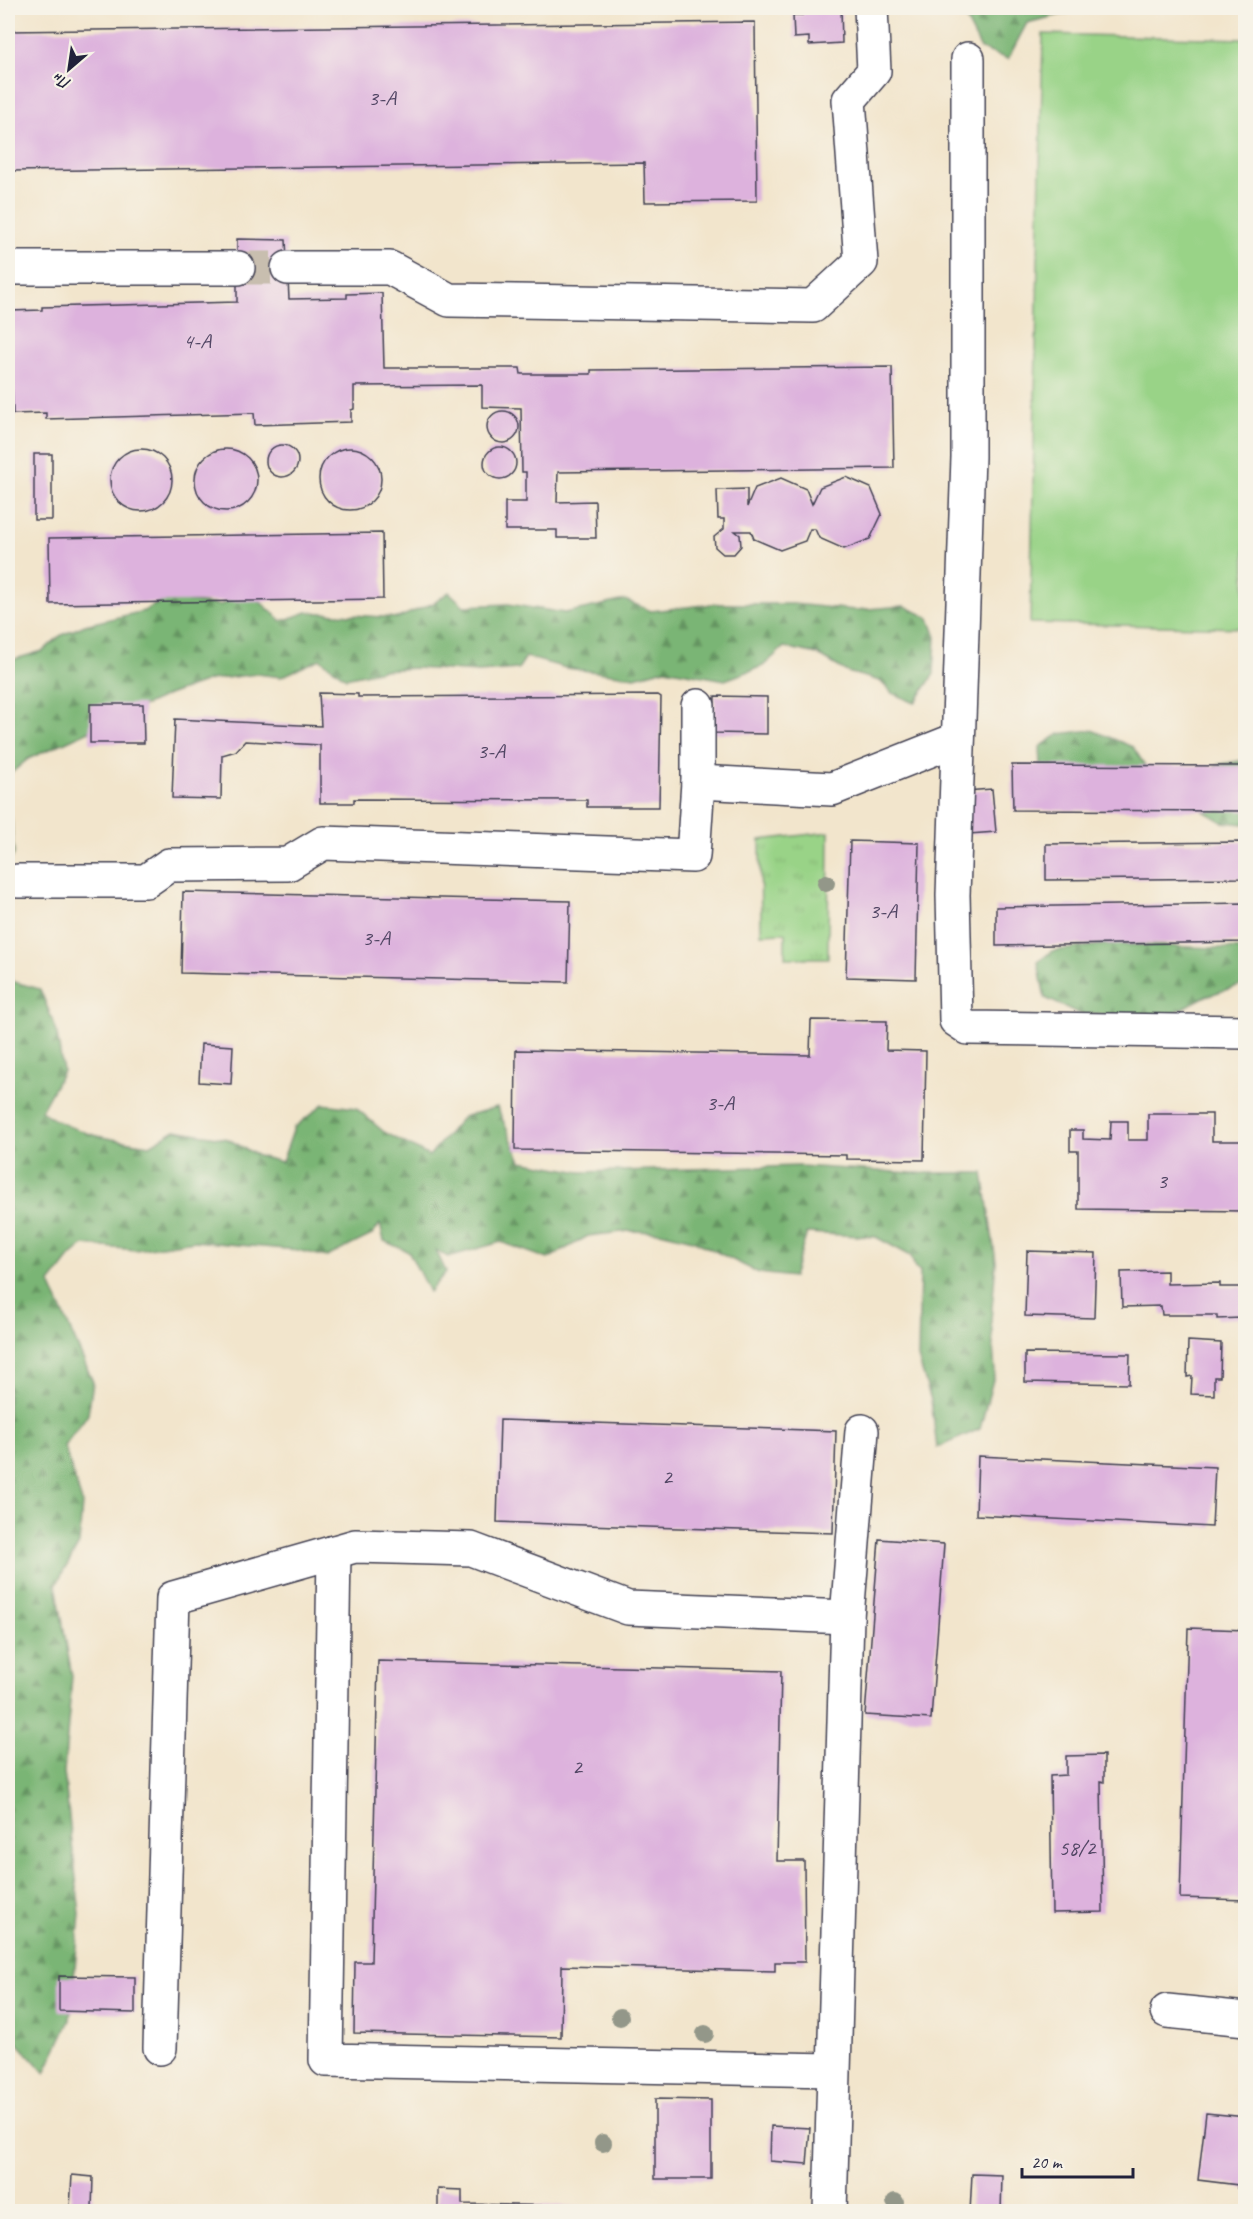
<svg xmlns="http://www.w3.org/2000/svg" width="1253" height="2219" viewBox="0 0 1253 2219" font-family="Caveat,sans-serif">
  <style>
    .grass { fill: url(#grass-tufts); stroke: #5e7a61; stroke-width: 1.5 }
    .forest { fill: url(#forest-firs); stroke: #4e6c58; stroke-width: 1.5 }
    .garden { fill: #99d387; stroke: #5e7a61; stroke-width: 1.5 }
    .building { fill: #ddb2dd }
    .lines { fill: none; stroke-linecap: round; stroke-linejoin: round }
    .minor-tunnel { stroke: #c8beaf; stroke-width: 33; stroke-dasharray: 33 16; stroke-linecap: butt }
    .minor-casing { stroke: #413f51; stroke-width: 36 }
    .minor { stroke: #fff; stroke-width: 33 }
    .tree { fill: #939789 }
    .labels { text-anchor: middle; stroke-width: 6; stroke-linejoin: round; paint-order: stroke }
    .number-label { font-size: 22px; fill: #514664 }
  </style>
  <defs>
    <pattern id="grass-tufts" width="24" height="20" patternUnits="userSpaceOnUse" patternTransform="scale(1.5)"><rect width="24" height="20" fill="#99d387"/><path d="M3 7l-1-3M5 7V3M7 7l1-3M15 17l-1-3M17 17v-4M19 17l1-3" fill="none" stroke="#84b575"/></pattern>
    <pattern id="forest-firs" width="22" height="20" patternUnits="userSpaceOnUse" patternTransform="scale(1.5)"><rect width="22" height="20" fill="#7ab574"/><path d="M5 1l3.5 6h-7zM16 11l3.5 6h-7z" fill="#649360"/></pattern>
  </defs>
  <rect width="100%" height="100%" fill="#f7f3e8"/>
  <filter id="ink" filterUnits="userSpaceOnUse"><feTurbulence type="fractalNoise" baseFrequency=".0167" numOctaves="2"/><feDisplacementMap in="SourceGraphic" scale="12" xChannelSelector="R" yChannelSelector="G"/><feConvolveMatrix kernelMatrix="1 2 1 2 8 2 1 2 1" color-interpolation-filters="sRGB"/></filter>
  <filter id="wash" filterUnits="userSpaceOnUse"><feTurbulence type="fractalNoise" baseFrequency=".008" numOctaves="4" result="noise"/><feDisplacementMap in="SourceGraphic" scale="24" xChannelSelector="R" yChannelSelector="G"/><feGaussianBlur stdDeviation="1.35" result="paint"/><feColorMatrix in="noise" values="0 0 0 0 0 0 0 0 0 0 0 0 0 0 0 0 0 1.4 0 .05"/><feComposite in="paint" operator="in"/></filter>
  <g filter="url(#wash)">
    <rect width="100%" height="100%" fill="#f2e5cc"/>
    <path class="grass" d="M 829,832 L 828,958 L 785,958 L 785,933 L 761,934 L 760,840 Z"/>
    <g class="forest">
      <path d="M 960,8 L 1074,8 L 1071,12 L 1027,23 L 1008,59 L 981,49 Z"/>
      <path d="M 249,592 L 282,621 L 307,612 L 398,618 L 434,603 L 449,592 L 464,606 L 508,604 L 565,613 L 625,600 L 651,611 L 713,604 L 793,604 L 855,610 L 905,606 L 929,618 L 936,637 L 934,674 L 915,703 L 892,693 L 880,681 L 847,672 L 817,654 L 784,647 L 763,666 L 725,680 L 665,669 L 635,677 L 566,668 L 526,657 L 518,669 L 479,672 L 416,668 L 382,670 L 346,678 L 320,659 L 281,677 L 257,674 L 210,680 L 168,695 L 28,759 L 8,776 L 8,661 L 43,651 L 60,636 L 85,625 L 144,611 L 165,599 L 220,605 Z"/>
      <path d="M 1092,730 L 1133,747 L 1155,781 L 1042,786 L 1040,747 L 1059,734 Z"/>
      <path d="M 1245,760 L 1245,824 L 1222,822 L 1197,807 L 1194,785 L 1216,765 Z"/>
      <path d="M 8,815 L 11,817 L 14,854 L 8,865 Z"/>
      <path d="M 8,928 L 11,981 L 40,989 L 56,1029 L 63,1071 L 41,1111 C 74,1134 111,1140 150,1145 L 175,1130 L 228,1139 L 258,1156 L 282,1162 L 294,1128 L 323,1104 L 356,1108 L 384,1132 L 429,1156 L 463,1117 L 497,1107 L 521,1161 L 581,1172 L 800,1166 L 913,1173 L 983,1173 L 996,1262 L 991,1320 L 995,1372 L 980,1429 L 937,1448 L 931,1400 L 918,1358 L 920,1271 L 915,1268 L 911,1256 L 876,1237 L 807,1233 L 793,1277 L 759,1273 L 693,1240 L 660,1232 L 630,1231 L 588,1236 L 548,1259 L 501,1242 L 448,1257 L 436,1250 L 446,1272 L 429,1292 L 409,1252 L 384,1241 L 380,1224 L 372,1235 L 327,1257 L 297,1250 L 194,1241 L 136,1250 L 84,1245 L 71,1256 L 50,1283 L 93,1382 L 88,1414 L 64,1446 L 82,1502 L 79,1544 L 56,1585 L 72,1676 L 64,1772 L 80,1914 L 70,2020 L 45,2073 L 8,2032 Z"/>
      <path d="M 1108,944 L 1245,949 L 1245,984 L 1206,996 L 1168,1016 L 1080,1014 L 1045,998 L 1038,962 L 1052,951 Z"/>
    </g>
    <path class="garden" d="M 1043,34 L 1245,39 L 1245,628 L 1030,623 Z"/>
    <g id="blocks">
      <g class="building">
        <path d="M 175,8 L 196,8 L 186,12 Z"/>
        <path d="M 362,8 L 381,8 L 372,12 Z"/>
        <path d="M 803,8 L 841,8 L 842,43 L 809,45 L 809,37 L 794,38 L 793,15 L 803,15 Z"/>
        <path d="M 755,22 L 757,201 L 645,202 L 644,163 L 10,171 L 8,31 Z"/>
        <path d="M 237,239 L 286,240 L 289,299 L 347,298 L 347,294 L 382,293 L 384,368 L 520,368 L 521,374 L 591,374 L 591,370 L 892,367 L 894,468 L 558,472 L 557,502 L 595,501 L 596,538 L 557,538 L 557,530 L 505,530 L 505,502 L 526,502 L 526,472 L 522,472 L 521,408 L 482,407 L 482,385 L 354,386 L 354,409 L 351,410 L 351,422 L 255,425 L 254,413 L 46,419 L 46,413 L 13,414 L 10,311 L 42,310 L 42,307 L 237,302 Z"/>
        <circle cx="503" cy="427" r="16"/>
        <circle cx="282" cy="461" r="16"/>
        <circle cx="500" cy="463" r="16"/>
        <circle cx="350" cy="479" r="31"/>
        <circle cx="141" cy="480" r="31"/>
        <circle cx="226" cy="480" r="31"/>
        <rect x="34" y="454" width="18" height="66"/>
        <path d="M 846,477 L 871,488 L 882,514 L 870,539 L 844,549 L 819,538 L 815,529 L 810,529 L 805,541 L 780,550 L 754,539 L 751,531 L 735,531 L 740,535 L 741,546 L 734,554 L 723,554 L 715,547 L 714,537 L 724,529 L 724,519 L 718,519 L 717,490 L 747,489 L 747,507 L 755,488 L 781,478 L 806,489 L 812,504 L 820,487 Z"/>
        <path d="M 382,533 L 383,599 L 50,604 L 49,538 Z"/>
        <path d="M 8,583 L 11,586 L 11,600 L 8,604 Z"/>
        <path d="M 319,693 L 358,694 L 358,697 L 658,695 L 661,697 L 659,807 L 587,807 L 587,800 L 354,799 L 354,803 L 320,803 L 320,745 L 245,741 L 236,751 L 222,755 L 221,799 L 172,798 L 175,719 L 321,726 Z"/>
        <path d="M 715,696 L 767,697 L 767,734 L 714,733 Z"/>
        <path d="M 90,704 L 143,704 L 144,743 L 90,743 Z"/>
        <path d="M 1012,765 L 1246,766 L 1246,811 L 1013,810 Z"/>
        <path d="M 992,789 L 996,832 L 969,834 L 965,791 Z"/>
        <path d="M 850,841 L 919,843 L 916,979 L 846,977 Z"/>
        <path d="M 1246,842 L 1246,878 L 1046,880 L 1046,844 Z"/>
        <path d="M 183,892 L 570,901 L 568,982 L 181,973 Z"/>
        <path d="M 1246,903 L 1246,942 L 996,946 L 996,907 Z"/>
        <path d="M 811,1020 L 887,1021 L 886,1050 L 926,1051 L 924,1160 L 846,1159 L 846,1155 L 515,1150 L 516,1050 L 810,1055 Z"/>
        <path d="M 201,1044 L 233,1046 L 231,1084 L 199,1082 Z"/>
        <path d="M 1148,1114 L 1212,1114 L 1212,1141 L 1246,1141 L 1246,1211 L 1078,1209 L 1078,1151 L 1070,1151 L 1070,1130 L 1083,1130 L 1083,1139 L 1110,1140 L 1111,1121 L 1128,1121 L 1128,1140 L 1148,1140 Z"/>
        <path d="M 1027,1251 L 1096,1253 L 1094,1318 L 1025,1316 Z"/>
        <path d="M 1167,1271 L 1167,1284 L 1220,1283 L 1220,1287 L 1242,1287 L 1243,1291 L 1246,1291 L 1246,1327 L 1240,1327 L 1240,1318 L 1217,1319 L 1217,1315 L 1162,1315 L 1161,1306 L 1122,1307 L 1121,1272 Z"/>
        <path d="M 1188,1341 L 1221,1343 L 1220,1377 L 1214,1377 L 1214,1395 L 1191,1394 L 1192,1376 L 1187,1377 Z"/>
        <path d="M 1025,1353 L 1130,1354 L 1129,1384 L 1025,1382 Z"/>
        <path d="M 500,1420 L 836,1431 L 833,1533 L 497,1522 Z"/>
        <path d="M 978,1456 L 1215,1467 L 1212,1527 L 976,1515 Z"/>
        <path d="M 879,1539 L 944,1544 L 931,1719 L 865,1715 Z"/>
        <path d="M 1188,1628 L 1246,1630 L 1246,1900 L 1180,1898 Z"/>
        <path d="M 378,1661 L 781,1671 L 777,1861 L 804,1861 L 805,1962 L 775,1962 L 775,1971 L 562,1966 L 561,2037 L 354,2033 L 355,1962 L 371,1962 Z"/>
        <path d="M 1104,1755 L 1104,1782 L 1101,1781 L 1103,1912 L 1052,1913 L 1050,1776 L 1066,1775 L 1066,1756 Z"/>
        <path d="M 59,1976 L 135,1977 L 135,2013 L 59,2011 Z"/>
        <path d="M 655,2099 L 711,2100 L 711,2179 L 655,2179 Z"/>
        <path d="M 1206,2113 L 1246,2117 L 1246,2189 L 1237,2188 L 1238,2185 L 1198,2180 Z"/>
        <path d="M 771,2126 L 810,2128 L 807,2164 L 770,2161 Z"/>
        <path d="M 972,2174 L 1002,2175 L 1001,2212 L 970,2212 Z"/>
        <path d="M 72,2175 L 93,2177 L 92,2208 L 70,2208 Z"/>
        <path d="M 438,2189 L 462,2190 L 462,2204 L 569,2206 L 583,2207 L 583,2212 L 438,2212 Z"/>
      </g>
    </g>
  </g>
  <g filter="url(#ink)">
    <use href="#blocks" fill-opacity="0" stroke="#413f51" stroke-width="1.5"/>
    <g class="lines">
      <path class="minor-tunnel" d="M 238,268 L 288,268"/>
      <defs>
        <g id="minor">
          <path d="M 968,59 L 968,457 L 953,895 L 956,1020 L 968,1028 L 1246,1032"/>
          <path d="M 8,268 L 238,268"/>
          <path d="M 288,268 L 390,268 L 449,300 L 813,306 L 861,262 L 849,100 L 874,71 L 871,8"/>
          <path d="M 698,782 L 832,789 L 958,739"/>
          <path d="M 18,881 L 146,881 L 169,865 L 288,864 L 323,843 L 693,856 L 698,782 L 698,706"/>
          <path d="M 334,1552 L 326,2060 L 833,2070"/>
          <path d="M 1167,2011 L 1246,2019"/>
          <path d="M 160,2048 L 173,1598 L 355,1546 L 471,1549 L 628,1608 L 847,1617"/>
          <path d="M 830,2212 L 847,1617 L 862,1431"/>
        </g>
      </defs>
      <use href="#minor" class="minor-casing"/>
      <use href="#minor" class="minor"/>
    </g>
    <g class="tree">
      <circle cx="826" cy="883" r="9"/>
      <circle cx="620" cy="2017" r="9"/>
      <circle cx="705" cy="2034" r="9"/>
      <circle cx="603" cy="2143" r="9"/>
      <circle cx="895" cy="2202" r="9"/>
    </g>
  </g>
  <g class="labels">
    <g class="number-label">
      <text x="382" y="105">3-А</text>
      <text x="197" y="348">4-А</text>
      <text x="491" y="758">3-А</text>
      <text x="883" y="918">3-А</text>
      <text x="376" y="945">3-А</text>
      <text x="720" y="1110">3-А</text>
      <text x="1162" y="1188">3</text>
      <text x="667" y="1484">2</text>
      <text x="577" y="1774">2</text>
      <text x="1077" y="1855">58/2</text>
    </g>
  </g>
  <rect width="1253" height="2219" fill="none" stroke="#f7f3e8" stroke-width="30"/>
  <g transform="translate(69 69) rotate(209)" stroke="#f7f3e8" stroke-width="4.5" paint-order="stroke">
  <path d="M0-4.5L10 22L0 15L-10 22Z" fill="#22223b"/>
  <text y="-9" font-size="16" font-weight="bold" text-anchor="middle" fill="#22223b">Пн</text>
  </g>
  <path d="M1022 2168v9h111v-9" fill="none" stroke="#22223b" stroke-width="3"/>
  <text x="1031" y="2168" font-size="18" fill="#22223b" stroke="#f7f3e8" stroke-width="4.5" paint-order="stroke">20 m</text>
</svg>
